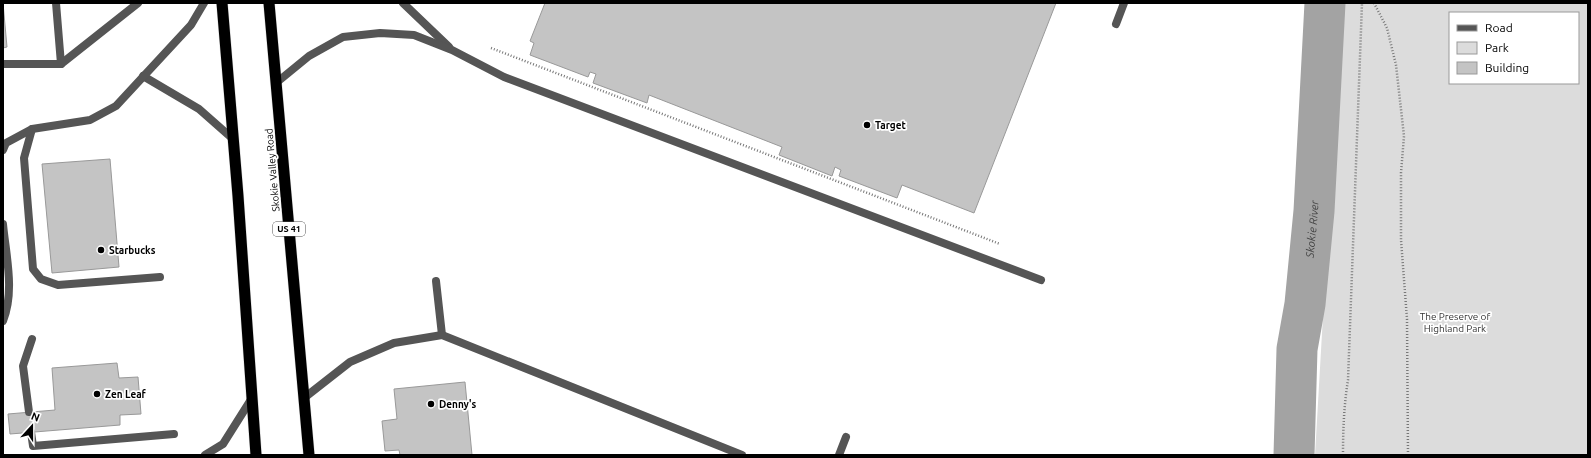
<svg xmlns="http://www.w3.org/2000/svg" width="1591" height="458" viewBox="0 0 1591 458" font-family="Ubuntu,sans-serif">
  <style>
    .green { fill: #dcdcdc; fill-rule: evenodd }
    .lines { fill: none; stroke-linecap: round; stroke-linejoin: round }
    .river { stroke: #a3a3a3; stroke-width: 41 }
    .building { fill: #c4c4c4; stroke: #999 }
    .trunk-casing { stroke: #dbdbdb; stroke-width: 12 }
    .path { stroke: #777; stroke-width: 2.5; stroke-dasharray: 1 2; stroke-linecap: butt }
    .service { stroke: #555; stroke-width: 8 }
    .minor { stroke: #555; stroke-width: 8 }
    .trunk { stroke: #000; stroke-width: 11 }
    .poi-dot { fill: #000; stroke: #fff; stroke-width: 1.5 }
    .labels { text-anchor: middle; stroke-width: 3.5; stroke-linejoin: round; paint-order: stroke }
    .shield { fill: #fff; stroke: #4c4c4c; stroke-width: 1 }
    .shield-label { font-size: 9px; font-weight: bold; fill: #000 }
    .poi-label { font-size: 10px; font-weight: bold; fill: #000; stroke: #fff; text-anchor: start }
    .street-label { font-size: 10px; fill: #000; stroke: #fff }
    .park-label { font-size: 10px; fill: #333; stroke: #fff }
    .water-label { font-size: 11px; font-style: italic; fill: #444; stroke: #fff }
  </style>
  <rect width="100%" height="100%" fill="#fff"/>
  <path class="green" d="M 1341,3 L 1588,3 L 1588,455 L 1315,455 ZM 1450,13 L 1578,13 L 1578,83 L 1450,83 Z"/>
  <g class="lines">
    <path class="river" id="s1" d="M 1294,455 L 1297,349 L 1305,304 L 1314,211 L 1325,3"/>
  </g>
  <g class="building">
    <path d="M 3,3 L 7,47 L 3,48 Z"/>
    <path d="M 545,3 L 1056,3 L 974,213 L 902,185 L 897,198 L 839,176 L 841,170 L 835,167 L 832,176 L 779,155 L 782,147 L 649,95 L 647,103 L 593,83 L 596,74 L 590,72 L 588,77 L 530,55 L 534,43 L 530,41 Z"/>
    <path d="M 110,159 L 119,267 L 52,273 L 42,164 Z"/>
    <path d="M 117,363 L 119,378 L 138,377 L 141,414 L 120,415 L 120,425 L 10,434 L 8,414 L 55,410 L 52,368 Z"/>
    <path d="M 465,382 L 472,455 L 400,455 L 399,450 L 385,451 L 382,421 L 397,419 L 394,389 Z"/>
  </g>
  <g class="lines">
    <defs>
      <g id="trunk">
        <path d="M 222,3 L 238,196 L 256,455"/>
        <path d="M 269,3 L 309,455"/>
      </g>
    </defs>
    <use href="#trunk" class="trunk-casing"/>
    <g class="path">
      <path d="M 1374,3 L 1387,28 L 1396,65 L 1404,136 L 1401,173 L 1401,240 L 1407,319 L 1408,455"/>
      <path d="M 491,48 L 1000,244"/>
      <path d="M 1343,455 C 1343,429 1344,405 1348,380 L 1362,3"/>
    </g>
    <g class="service">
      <path d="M 56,3 L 61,64"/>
      <path d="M 403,3 L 449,47"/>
      <path d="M 1116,24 L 1124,3"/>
      <path d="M 3,64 L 61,64 L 138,3"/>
      <path d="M 143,76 L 199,109 L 233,139"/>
      <path d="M 276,83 L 309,56 L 343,37 L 380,33 L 414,35 L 452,50 L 504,77 L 1041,280"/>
      <path d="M 32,129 L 24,158 L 33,269 L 41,279 L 58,285 L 160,277"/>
      <path d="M 3,150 L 6,143 L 32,129 L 90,120 L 116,106 L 191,25 L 204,3"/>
      <path d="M 3,224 C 6,256 15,291 3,321"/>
      <path d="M 436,281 L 442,335"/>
      <path d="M 29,412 L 23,366 L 32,339"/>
      <path d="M 31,432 L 33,446 L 174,434"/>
      <path d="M 205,455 L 223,444 L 252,398"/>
      <path d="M 839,455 L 846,437"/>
    </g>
    <path class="minor" d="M 304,398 L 350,362 L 394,343 L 442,335 L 742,455"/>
    <use href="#trunk" class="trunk"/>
  </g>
  <g class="poi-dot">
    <circle cx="867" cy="125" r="4"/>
    <circle cx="101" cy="250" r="4"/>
    <circle cx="97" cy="394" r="4"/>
    <circle cx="431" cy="404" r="4"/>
  </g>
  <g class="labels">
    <rect class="shield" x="273" y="222" width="32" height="14" rx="3"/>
    <g class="shield-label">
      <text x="289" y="232">US 41</text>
    </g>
    <g class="poi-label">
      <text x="875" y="129">Target</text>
      <text x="109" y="254">Starbucks</text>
      <text x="105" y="398">Zen Leaf</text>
      <text x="439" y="408">Denny's</text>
    </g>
    <g class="street-label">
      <text transform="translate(272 170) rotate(-95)" y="4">Skokie Valley Road</text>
    </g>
    <g class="park-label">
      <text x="1455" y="320">The Preserve of<tspan x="1455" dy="12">Highland Park</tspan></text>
    </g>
    <g class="water-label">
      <text dy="4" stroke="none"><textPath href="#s1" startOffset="227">Skokie River</textPath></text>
    </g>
  </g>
  <rect width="1591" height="458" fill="none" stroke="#000000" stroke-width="8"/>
  <rect x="1449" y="12" width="130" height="72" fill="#ffffff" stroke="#999999"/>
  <rect x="1457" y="25" width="20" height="6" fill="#555555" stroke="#999999"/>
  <text x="1485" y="32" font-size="12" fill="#000000">Road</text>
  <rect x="1457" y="42" width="20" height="12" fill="#dcdcdc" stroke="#999999"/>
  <text x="1485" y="52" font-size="12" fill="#000000">Park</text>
  <rect x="1457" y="62" width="20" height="12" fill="#c4c4c4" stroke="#999999"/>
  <text x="1485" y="72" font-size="12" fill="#000000">Building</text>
  <g transform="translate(32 426) rotate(21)" stroke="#ffffff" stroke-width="3" paint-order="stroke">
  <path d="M0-3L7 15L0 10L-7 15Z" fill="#000000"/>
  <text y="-6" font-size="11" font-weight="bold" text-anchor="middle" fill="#000000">N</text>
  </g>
</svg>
